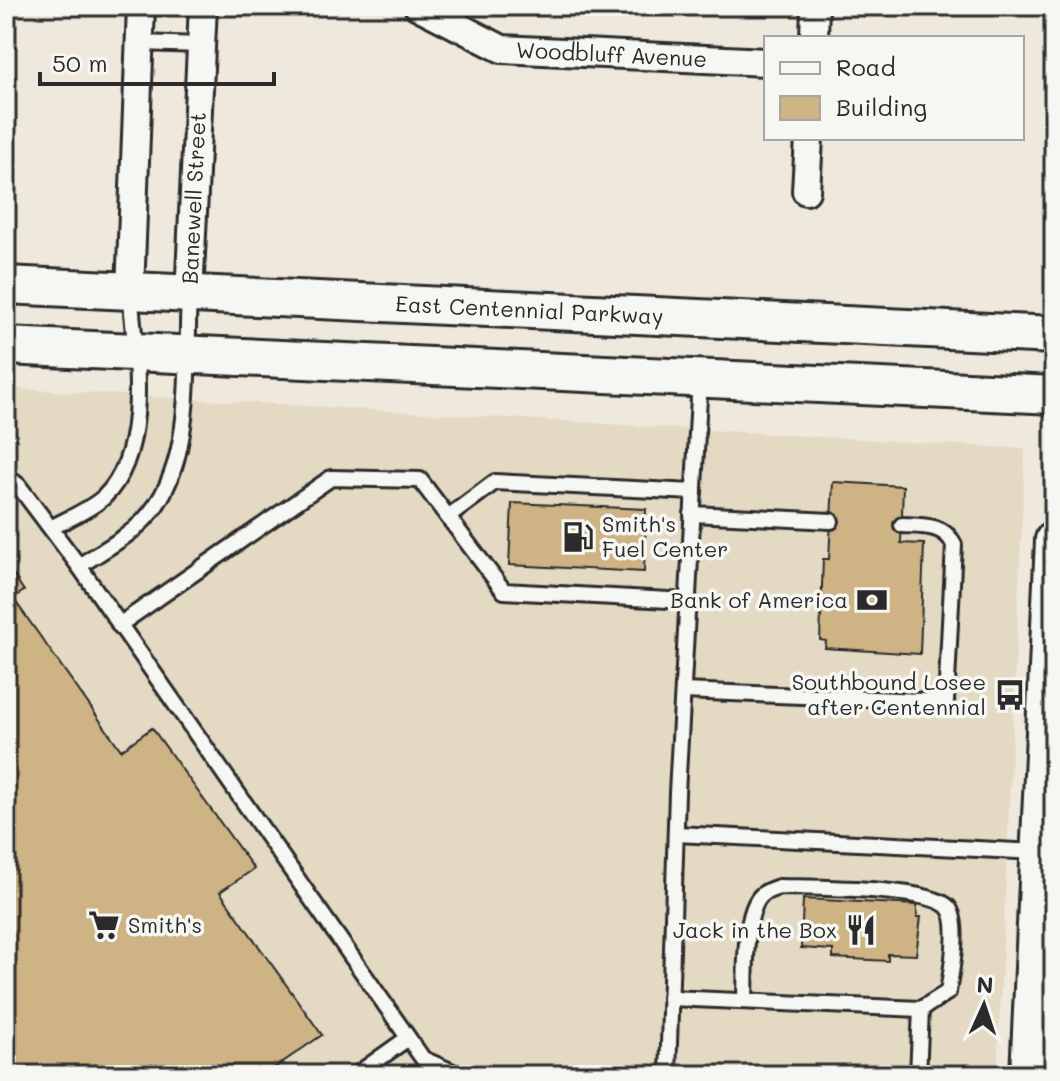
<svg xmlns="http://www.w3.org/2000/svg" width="1060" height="1081" viewBox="0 0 1060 1081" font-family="Mali,sans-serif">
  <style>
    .built { fill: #e4d9c2 }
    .building { fill: #ceb384; stroke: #2b2b2b; stroke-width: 2 }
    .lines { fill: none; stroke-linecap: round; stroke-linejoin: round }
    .lane-casing { stroke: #2b2b2b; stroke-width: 20 }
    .street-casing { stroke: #2b2b2b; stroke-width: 32 }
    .secondary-casing { stroke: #2b2b2b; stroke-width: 42 }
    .lane { stroke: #f6f6f2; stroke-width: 14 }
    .street { stroke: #f6f6f2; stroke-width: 26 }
    .secondary { stroke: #f6f6f2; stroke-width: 36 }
    .labels { text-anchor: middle; stroke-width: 7; stroke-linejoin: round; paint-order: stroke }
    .street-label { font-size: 22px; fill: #2b2b2b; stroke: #f6f6f2 }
    .poi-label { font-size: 22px; fill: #2b2b2b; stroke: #f6f6f2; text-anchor: end }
  </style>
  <rect width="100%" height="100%" fill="#eee9dc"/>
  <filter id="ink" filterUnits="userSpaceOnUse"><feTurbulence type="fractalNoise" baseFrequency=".0125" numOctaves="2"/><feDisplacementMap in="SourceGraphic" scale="16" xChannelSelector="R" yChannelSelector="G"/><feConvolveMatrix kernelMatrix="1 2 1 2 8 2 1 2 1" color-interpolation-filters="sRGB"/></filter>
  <g filter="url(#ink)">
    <path class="built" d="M 6,388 L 1025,449 L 997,1075 L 6,1075 Z"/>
    <g class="building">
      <path d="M 833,482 L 903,486 L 901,543 L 924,544 L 920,654 L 825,648 L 826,641 L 820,640 L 823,559 L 829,559 Z"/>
      <path d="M 512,503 L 646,509 L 644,572 L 509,565 Z"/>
      <path d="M 6,563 L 24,591 L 13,598 L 121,750 L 152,728 L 254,869 L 220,892 L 322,1035 L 264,1075 L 6,1075 Z"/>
      <path d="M 803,899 L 917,905 L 917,917 L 921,917 L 916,955 L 888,954 L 888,961 L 833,958 L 833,950 L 801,948 Z"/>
    </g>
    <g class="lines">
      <defs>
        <g id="lane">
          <path d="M 140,43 L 202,45"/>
          <path d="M 6,476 L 18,485 L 79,566 L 423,1059 L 455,1073 L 489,1075"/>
          <path d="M 692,514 L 831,521"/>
          <path d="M 448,517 L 495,482 L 694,492"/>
          <path d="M 51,528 C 67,519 90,510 104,497 C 152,450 135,353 130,291"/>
          <path d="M 79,566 C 100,552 127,538 144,520 C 196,467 185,365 189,296"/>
          <path d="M 119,625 L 331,478 L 420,480 L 504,591 L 687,601"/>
          <path d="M 683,691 L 946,702 L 954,545 C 945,524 922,526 902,525"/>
          <path d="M 676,834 L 1039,852"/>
          <path d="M 670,998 L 921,1009 L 948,992 C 951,974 961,921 948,907 C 929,887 811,888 779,887 C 773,889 766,891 762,895 C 743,911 746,977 745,1001"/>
          <path d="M 356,1075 L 408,1038"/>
          <path d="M 668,1075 L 677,793 L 700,379"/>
          <path d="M 918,1075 L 921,1009"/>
        </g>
        <g id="street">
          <path id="s1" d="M 418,6 L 502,49 L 766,62"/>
          <path d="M 814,38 L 815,6"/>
          <path d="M 806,191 L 809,138"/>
          <path d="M 130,291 L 141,6"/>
          <path id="s2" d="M 189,296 L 203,6"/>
        </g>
        <g id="secondary">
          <path id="s3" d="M 6,285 L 1054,335"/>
          <path d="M 6,346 L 1054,395"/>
          <path d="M 1029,1075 L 1054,540"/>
        </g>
      </defs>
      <use href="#lane" class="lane-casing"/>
      <use href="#street" class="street-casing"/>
      <use href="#secondary" class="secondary-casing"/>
      <use href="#lane" class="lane"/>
      <use href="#street" class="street"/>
      <use href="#secondary" class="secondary"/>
    </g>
  </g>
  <defs>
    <symbol id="fuel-bare" viewBox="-9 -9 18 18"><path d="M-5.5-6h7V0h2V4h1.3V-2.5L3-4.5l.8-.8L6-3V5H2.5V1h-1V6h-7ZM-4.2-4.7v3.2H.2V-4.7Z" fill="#2b2b2b" stroke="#f6f6f2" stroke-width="2.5" paint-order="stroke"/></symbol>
    <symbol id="bank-bare" viewBox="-9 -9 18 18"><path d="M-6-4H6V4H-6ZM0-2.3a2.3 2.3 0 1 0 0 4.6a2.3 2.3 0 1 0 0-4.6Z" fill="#2b2b2b" stroke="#f6f6f2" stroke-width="2.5" paint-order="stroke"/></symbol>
    <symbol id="bus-bare" viewBox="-9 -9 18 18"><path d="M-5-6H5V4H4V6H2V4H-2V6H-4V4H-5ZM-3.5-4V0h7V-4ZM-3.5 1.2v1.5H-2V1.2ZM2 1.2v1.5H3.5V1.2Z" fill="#2b2b2b" stroke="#f6f6f2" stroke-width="2.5" paint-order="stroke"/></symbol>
    <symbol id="supermarket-bare" viewBox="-9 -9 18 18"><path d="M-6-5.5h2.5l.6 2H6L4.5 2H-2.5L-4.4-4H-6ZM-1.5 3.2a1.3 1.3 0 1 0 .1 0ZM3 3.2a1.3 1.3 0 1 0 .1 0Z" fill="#2b2b2b" stroke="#f6f6f2" stroke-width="2.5" paint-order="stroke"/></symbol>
    <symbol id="restaurant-bare" viewBox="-9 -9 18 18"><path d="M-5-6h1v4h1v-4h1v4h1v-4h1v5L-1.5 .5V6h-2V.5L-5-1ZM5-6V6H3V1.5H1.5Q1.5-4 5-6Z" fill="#2b2b2b" stroke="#f6f6f2" stroke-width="2.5" paint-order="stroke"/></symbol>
  </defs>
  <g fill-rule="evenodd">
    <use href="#fuel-bare" x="556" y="515" width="44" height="44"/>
    <use href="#bank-bare" x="850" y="578" width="44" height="44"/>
    <use href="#bus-bare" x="988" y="673" width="44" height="44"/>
    <use href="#supermarket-bare" x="82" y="903" width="44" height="44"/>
    <use href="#restaurant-bare" x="839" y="908" width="44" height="44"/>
  </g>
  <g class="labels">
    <g class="street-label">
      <text dy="8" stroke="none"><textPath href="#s1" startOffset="204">Woodbluff Avenue</textPath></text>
      <text dy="8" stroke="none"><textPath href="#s2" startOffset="98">Banewell Street</textPath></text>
      <text dy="8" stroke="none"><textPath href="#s3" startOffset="524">East Centennial Parkway</textPath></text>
    </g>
    <g class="poi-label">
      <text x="602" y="532" text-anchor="start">Smith's<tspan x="602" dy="25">Fuel Center</tspan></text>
      <text x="848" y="608">Bank of America</text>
      <text x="986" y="690">Southbound Losee<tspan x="986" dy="25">after Centennial</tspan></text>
      <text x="128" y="933" text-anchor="start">Smith's</text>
      <text x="837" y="938">Jack in the Box</text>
    </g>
  </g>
  <rect width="1060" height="1081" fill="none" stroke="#f6f6f2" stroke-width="32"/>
  <rect x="16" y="16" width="1028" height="1049" fill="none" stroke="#2b2b2b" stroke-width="3" filter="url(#ink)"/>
  <rect x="764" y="36" width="260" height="104" fill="#f6f6f2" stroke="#a5a5a2" stroke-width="2"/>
  <rect x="780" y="62" width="40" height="12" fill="#f6f6f2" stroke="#a5a5a2" stroke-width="2"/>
  <text x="836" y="76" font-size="24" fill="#2b2b2b">Road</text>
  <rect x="780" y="96" width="40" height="24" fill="#ceb384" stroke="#a5a5a2" stroke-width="2"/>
  <text x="836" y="116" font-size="24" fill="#2b2b2b">Building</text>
  <g transform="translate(984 1005) rotate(3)" stroke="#f6f6f2" stroke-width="6" paint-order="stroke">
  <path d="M0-6L14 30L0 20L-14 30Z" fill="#2b2b2b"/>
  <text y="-12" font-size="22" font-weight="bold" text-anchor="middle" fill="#2b2b2b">N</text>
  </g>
  <path d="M40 72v12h234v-12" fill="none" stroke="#2b2b2b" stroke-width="4"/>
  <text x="52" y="72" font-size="24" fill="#2b2b2b" stroke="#f6f6f2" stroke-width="6" paint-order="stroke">50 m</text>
</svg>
